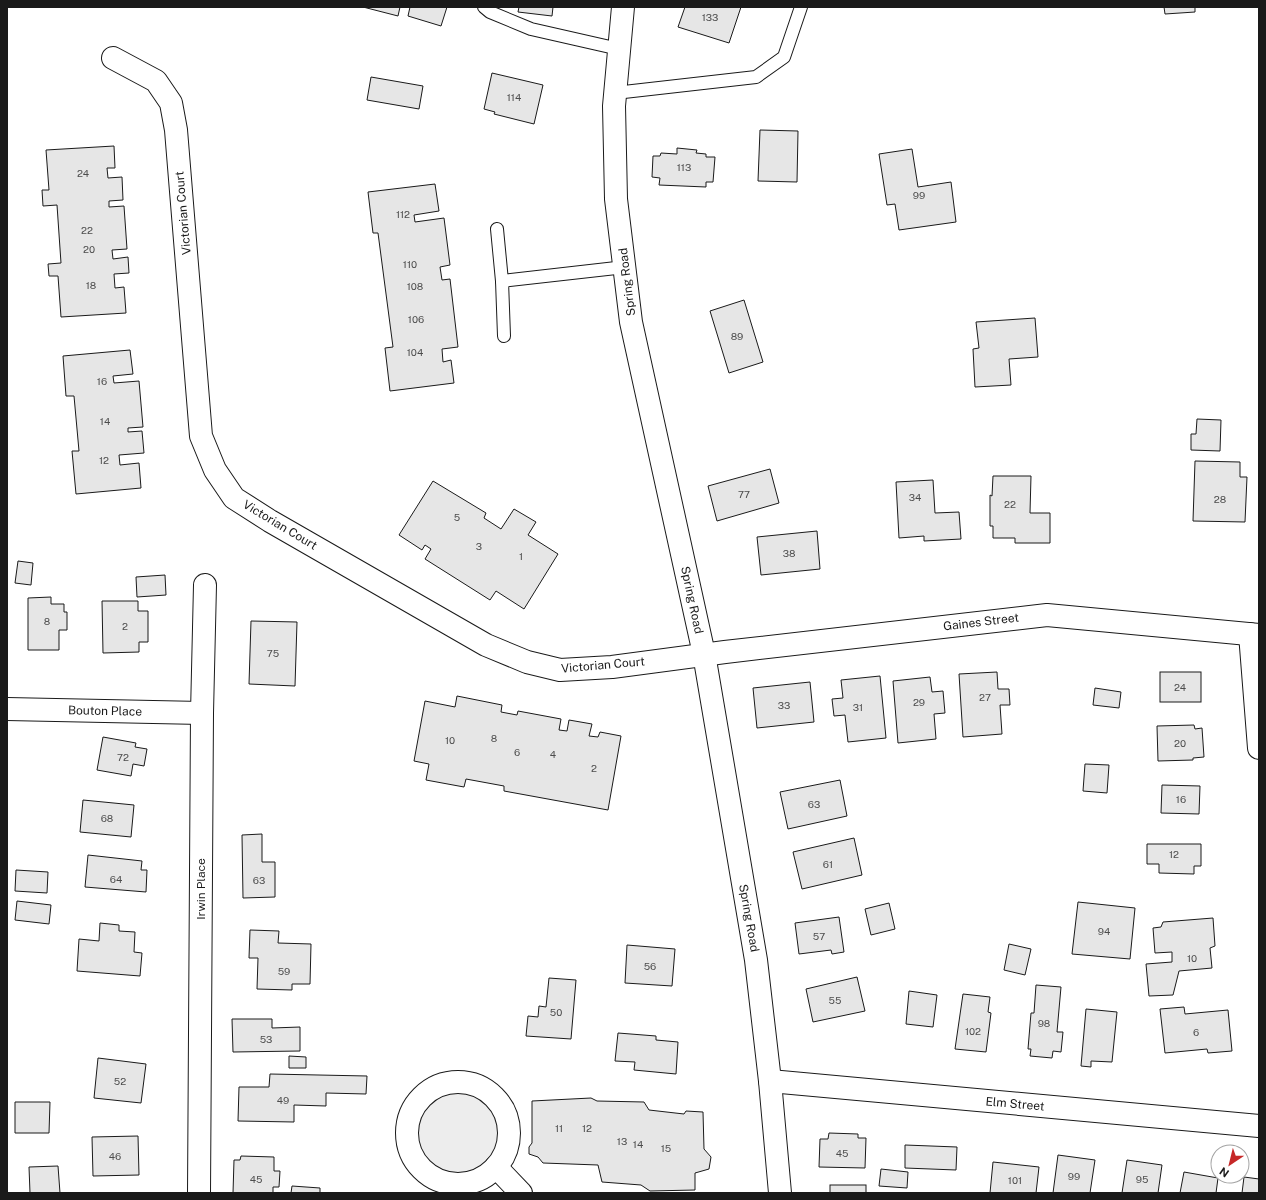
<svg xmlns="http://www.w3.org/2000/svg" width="1266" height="1200" viewBox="0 0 1266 1200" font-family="'Public Sans',sans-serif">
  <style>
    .built { fill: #ededed; stroke: #6a6a6a }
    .building { fill: #e6e6e6; stroke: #1a1a1a }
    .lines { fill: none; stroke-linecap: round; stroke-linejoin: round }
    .service-casing { stroke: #1a1a1a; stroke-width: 14 }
    .minor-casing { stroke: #1a1a1a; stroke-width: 24 }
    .secondary-casing { stroke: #1a1a1a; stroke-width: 24 }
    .service { stroke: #fff; stroke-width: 12 }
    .minor { stroke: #fff; stroke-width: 22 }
    .secondary { stroke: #fff; stroke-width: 22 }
    .labels { text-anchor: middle; stroke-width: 3; stroke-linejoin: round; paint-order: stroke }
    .number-label { font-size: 10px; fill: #4d4d4d }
    .street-label { font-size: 12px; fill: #1a1a1a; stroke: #fff }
  </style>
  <rect width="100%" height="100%" fill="#fff"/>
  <circle class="built" cx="458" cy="1133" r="45"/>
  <g class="building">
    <path d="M 363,7 L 400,7 L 398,16 Z"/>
    <path d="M 410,7 L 447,7 L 441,26 L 408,16 Z"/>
    <path d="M 519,7 L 553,7 L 552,16 L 518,12 Z"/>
    <path d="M 685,7 L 741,7 L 729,43 L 678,27 Z"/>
    <path d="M 1164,7 L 1195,7 L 1195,12 L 1165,14 Z"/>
    <path d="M 492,73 L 543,85 L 534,124 L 494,114 L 495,112 L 484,109 Z"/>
    <path d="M 371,77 L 423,86 L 419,109 L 367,100 Z"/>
    <path d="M 760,130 L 798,131 L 797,182 L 758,181 Z"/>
    <path d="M 114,146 L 115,168 L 107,168 L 108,178 L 122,177 L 123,200 L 109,201 L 109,207 L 124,206 L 127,249 L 112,250 L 113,259 L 128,257 L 129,273 L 114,274 L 115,288 L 124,287 L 126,313 L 61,317 L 58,276 L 49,276 L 48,264 L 61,263 L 57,205 L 43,206 L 42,190 L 49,190 L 46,150 Z"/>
    <path d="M 677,148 L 697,150 L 696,153 L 706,154 L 706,157 L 715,157 L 713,182 L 706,182 L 706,187 L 659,185 L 660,178 L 652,177 L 653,156 L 660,156 L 661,153 L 677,154 Z"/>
    <path d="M 912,149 L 918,187 L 951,182 L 956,222 L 899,230 L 895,204 L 887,205 L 879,154 Z"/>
    <path d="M 435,184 L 439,211 L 414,215 L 415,222 L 444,218 L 450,265 L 440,267 L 442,280 L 450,279 L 458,347 L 442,349 L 443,362 L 451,360 L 454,383 L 390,391 L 385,348 L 393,347 L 378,233 L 373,233 L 368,192 Z"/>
    <path d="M 744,300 L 763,362 L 729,373 L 710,311 Z"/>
    <path d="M 1035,318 L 1038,357 L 1009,359 L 1011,385 L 975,387 L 973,349 L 979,348 L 976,322 Z"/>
    <path d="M 130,350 L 133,374 L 113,376 L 114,383 L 139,381 L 143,427 L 128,428 L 128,432 L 142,431 L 144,453 L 119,455 L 120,465 L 139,463 L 141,488 L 76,494 L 72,451 L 79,451 L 74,396 L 66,396 L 63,356 Z"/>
    <path d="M 1197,419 L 1221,420 L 1220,451 L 1191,450 L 1191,434 L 1196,434 Z"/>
    <path d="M 1195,461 L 1240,462 L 1240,477 L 1247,477 L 1245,522 L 1193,521 Z"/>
    <path d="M 770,469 L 779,503 L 717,521 L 708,486 Z"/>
    <path d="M 993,476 L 1031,476 L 1030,513 L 1050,513 L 1050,543 L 1015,543 L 1015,538 L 993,538 L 993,526 L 990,526 L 990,495 L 992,496 Z"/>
    <path d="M 933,480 L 935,513 L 959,512 L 961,539 L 924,541 L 924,536 L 899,538 L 896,482 Z"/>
    <path d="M 433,481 L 486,513 L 484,518 L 501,529 L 514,509 L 536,522 L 528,535 L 558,554 L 524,609 L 496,591 L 490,600 L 425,559 L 431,549 L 425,545 L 422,550 L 399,535 Z"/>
    <path d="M 817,531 L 820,569 L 761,575 L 757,537 Z"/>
    <path d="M 18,561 L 33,563 L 31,585 L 15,583 Z"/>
    <path d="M 165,575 L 166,595 L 137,597 L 136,577 Z"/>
    <path d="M 51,597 L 51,604 L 64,604 L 64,612 L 67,612 L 67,630 L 59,630 L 59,650 L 28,650 L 28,598 Z"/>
    <path d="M 102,601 L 138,601 L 138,611 L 148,611 L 148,642 L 139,642 L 139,652 L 103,653 Z"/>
    <path d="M 251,621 L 297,622 L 295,686 L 249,684 Z"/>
    <path d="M 997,672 L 998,689 L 1009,689 L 1010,705 L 1000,705 L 1002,734 L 963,737 L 959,674 Z"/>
    <rect x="1160" y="672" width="41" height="30"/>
    <path d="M 880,676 L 886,738 L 848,742 L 845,715 L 834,716 L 832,699 L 843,698 L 841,680 Z"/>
    <path d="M 930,677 L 932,692 L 943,691 L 945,713 L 934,714 L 936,739 L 898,743 L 893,681 Z"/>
    <path d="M 810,682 L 814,722 L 757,728 L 753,688 Z"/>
    <path d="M 1095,688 L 1121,692 L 1119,708 L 1093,705 Z"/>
    <path d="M 457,696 L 502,705 L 501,712 L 517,715 L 518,711 L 561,719 L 559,730 L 567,731 L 569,720 L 592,724 L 589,736 L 598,737 L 600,732 L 621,736 L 608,810 L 504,791 L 504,786 L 466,779 L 464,787 L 426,780 L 429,764 L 414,761 L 425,701 L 455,707 Z"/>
    <path d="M 1194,725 L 1195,729 L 1202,728 L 1204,757 L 1193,758 L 1193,760 L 1158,761 L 1157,726 Z"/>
    <path d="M 103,737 L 136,743 L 135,747 L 147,749 L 144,766 L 133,764 L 131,776 L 97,770 Z"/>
    <path d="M 1085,764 L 1109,765 L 1107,793 L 1083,791 Z"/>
    <path d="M 840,780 L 847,816 L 788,829 L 780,792 Z"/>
    <path d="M 1162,785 L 1200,786 L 1199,814 L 1161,813 Z"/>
    <path d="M 83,800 L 134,805 L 131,837 L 80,832 Z"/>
    <path d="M 262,834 L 262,862 L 275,862 L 275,897 L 243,898 L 242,835 Z"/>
    <path d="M 854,838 L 862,875 L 802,889 L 793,852 Z"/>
    <path d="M 1147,844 L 1201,844 L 1201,866 L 1194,866 L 1194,874 L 1159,873 L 1159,864 L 1147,864 Z"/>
    <path d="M 88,855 L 142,861 L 141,870 L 147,870 L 146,892 L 85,887 Z"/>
    <path d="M 16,870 L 48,872 L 47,893 L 15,891 Z"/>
    <path d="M 17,901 L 51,905 L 49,924 L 15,920 Z"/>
    <path d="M 1078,902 L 1135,908 L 1130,959 L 1072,954 Z"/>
    <path d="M 889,903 L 895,929 L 871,935 L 865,909 Z"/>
    <path d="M 839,917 L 844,952 L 832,954 L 831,950 L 799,954 L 795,923 Z"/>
    <path d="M 1213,918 L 1215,946 L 1210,948 L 1212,968 L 1179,971 L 1173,995 L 1149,996 L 1146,964 L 1172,962 L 1172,952 L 1155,953 L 1153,928 L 1161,927 L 1163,922 Z"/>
    <path d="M 100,923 L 119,925 L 119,931 L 135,932 L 134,952 L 142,953 L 140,976 L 77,971 L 79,939 L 99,941 Z"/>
    <path d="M 250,930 L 279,931 L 278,943 L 311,944 L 310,984 L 292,984 L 292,990 L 257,989 L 258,958 L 249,958 Z"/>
    <path d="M 1009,944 L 1031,949 L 1025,975 L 1004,970 Z"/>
    <path d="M 627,945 L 675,949 L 672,986 L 625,983 Z"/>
    <path d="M 857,977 L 865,1011 L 813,1022 L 806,989 Z"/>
    <path d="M 549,978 L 576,980 L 571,1039 L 526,1036 L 528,1016 L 538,1017 L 539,1006 L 546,1007 Z"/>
    <path d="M 1036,985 L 1061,987 L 1057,1032 L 1063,1032 L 1061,1052 L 1053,1051 L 1052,1058 L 1030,1056 L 1031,1049 L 1028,1049 L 1031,1013 L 1034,1013 Z"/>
    <path d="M 909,991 L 937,995 L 933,1027 L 906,1024 Z"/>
    <path d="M 963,994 L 990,997 L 988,1012 L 991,1013 L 986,1052 L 955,1049 Z"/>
    <path d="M 1184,1007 L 1185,1014 L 1228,1010 L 1232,1051 L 1208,1053 L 1207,1049 L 1165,1053 L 1160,1009 Z"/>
    <path d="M 1086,1009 L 1117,1012 L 1112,1062 L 1091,1061 L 1091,1067 L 1081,1066 Z"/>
    <path d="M 232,1019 L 272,1019 L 272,1028 L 300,1027 L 300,1051 L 233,1052 Z"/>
    <path d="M 618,1033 L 656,1036 L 656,1040 L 678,1042 L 676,1074 L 634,1070 L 635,1062 L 615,1061 Z"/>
    <path d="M 289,1056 L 306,1057 L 306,1068 L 289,1068 Z"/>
    <path d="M 98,1058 L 146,1064 L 141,1103 L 94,1098 Z"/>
    <path d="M 270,1074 L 367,1076 L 366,1094 L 326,1093 L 326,1106 L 294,1105 L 294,1122 L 238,1121 L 239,1087 L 269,1087 Z"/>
    <path d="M 591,1098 L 597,1101 L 644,1102 L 649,1110 L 684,1114 L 686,1111 L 703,1112 L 704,1149 L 711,1157 L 709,1169 L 695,1173 L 695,1190 L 650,1191 L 641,1185 L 602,1182 L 598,1165 L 543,1163 L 538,1157 L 529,1154 L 529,1147 L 532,1143 L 532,1101 Z"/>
    <path d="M 15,1102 L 50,1102 L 49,1133 L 15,1133 Z"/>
    <path d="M 829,1133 L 858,1134 L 858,1138 L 866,1138 L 865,1168 L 819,1167 L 820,1139 L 828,1139 Z"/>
    <path d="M 138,1136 L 139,1175 L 93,1176 L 92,1137 Z"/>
    <path d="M 905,1145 L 957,1147 L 956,1170 L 905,1168 Z"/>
    <path d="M 1058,1155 L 1095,1160 L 1090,1193 L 1053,1193 Z"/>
    <path d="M 241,1156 L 274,1157 L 274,1171 L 280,1171 L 279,1187 L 273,1187 L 273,1193 L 233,1193 L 234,1160 L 240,1160 Z"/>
    <path d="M 1127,1160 L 1162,1165 L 1158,1193 L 1122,1193 Z"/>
    <path d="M 993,1162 L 1039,1167 L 1036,1193 L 990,1193 Z"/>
    <path d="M 58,1166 L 60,1193 L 30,1193 L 29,1167 Z"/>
    <path d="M 881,1169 L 908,1172 L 907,1188 L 879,1186 Z"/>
    <path d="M 1184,1172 L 1218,1178 L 1216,1193 L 1180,1193 Z"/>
    <path d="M 1244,1177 L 1259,1179 L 1259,1193 L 1242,1193 Z"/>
    <rect x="830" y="1185" width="36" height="8"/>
    <path d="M 292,1186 L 320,1188 L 320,1193 L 291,1193 Z"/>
  </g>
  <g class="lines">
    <defs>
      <g id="service">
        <path d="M 484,7 L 490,12 L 531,29 L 619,49"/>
        <path d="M 615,93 L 756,77 L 784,57 L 801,7"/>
        <path d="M 497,229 L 502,281"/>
        <path d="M 504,336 L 502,281 L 625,267"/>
      </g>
      <g id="minor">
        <path d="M 113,58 L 156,81 L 171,103 L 176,130 L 201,436 L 215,470 L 234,498 L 270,521 L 486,645 L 527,662 L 560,670 L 612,667 L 725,652 L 1047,615 L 1259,635"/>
        <path d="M 1250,634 L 1259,748"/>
        <path d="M 7,709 L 202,713"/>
        <path d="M 770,1081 L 1259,1126"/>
        <circle cx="458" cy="1133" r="51"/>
        <path d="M 496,1167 L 521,1193"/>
        <path d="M 199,1193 L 202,713 L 205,585"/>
      </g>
      <path id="secondary" d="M 623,7 L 614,106 L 616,199 L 631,322 L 704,654 L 756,960 L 770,1081 L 780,1193"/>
    </defs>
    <use href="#service" class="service-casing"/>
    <use href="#minor" class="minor-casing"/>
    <use href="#secondary" class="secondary-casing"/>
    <use href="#service" class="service"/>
    <use href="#minor" class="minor"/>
    <use href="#secondary" class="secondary"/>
  </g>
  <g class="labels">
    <g class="number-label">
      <text x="710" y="21">133</text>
      <text x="514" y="101">114</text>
      <text x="684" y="171">113</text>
      <text x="83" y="177">24</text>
      <text x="919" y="199">99</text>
      <text x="403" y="218">112</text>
      <text x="87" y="234">22</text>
      <text x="89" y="253">20</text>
      <text x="410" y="268">110</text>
      <text x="91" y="289">18</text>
      <text x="415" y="290">108</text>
      <text x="416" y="323">106</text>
      <text x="737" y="340">89</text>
      <text x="415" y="356">104</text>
      <text x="102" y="385">16</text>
      <text x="105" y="425">14</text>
      <text x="104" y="464">12</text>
      <text x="744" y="498">77</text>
      <text x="915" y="501">34</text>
      <text x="1220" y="503">28</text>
      <text x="1010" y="508">22</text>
      <text x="457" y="521">5</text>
      <text x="479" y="550">3</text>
      <text x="789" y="557">38</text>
      <text x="521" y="560">1</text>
      <text x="47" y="625">8</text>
      <text x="125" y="630">2</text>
      <text x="273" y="657">75</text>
      <text x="1180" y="691">24</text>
      <text x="985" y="701">27</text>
      <text x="919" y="706">29</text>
      <text x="784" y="709">33</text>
      <text x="858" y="711">31</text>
      <text x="494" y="742">8</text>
      <text x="450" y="744">10</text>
      <text x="1180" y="747">20</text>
      <text x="517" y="756">6</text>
      <text x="553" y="758">4</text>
      <text x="123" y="761">72</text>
      <text x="594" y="772">2</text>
      <text x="1181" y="803">16</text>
      <text x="814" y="808">63</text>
      <text x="107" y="822">68</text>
      <text x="1174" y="858">12</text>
      <text x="828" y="868">61</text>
      <text x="116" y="883">64</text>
      <text x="259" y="884">63</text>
      <text x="1104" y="935">94</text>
      <text x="819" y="940">57</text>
      <text x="1192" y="962">10</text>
      <text x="650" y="970">56</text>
      <text x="284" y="975">59</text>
      <text x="835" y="1004">55</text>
      <text x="556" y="1016">50</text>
      <text x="1044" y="1027">98</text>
      <text x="973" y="1035">102</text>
      <text x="1196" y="1036">6</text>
      <text x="266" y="1043">53</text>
      <text x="120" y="1085">52</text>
      <text x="283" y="1104">49</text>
      <text x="559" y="1132">11</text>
      <text x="587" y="1132">12</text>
      <text x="622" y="1145">13</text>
      <text x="638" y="1148">14</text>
      <text x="666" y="1152">15</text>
      <text x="842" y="1157">45</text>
      <text x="115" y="1160">46</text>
      <text x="1074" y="1180">99</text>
      <text x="256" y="1183">45</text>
      <text x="1142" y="1183">95</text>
      <text x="1015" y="1184">101</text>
    </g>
    <g class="street-label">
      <text transform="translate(183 213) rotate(-95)" y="4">Victorian Court</text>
      <text transform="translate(627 282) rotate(-97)" y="4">Spring Road</text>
      <text transform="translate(280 525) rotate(31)" y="4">Victorian Court</text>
      <text transform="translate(692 600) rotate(78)" y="4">Spring Road</text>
      <text transform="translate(981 622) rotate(-7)" y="4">Gaines Street</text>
      <text transform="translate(603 665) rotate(-5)" y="4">Victorian Court</text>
      <text transform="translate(105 711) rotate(1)" y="4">Bouton Place</text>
      <text transform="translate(201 889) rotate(-90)" y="4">Irwin Place</text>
      <text transform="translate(749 918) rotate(80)" y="4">Spring Road</text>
      <text transform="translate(1015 1104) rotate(5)" y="4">Elm Street</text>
    </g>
  </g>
  <rect width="1266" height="1200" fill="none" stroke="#1a1a1a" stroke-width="16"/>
  <g transform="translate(1230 1164) rotate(215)"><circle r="19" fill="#ffffff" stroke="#a3a3a3"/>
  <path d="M0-3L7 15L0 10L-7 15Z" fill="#c62828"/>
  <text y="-6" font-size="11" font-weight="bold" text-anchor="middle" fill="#1a1a1a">N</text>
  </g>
</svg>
